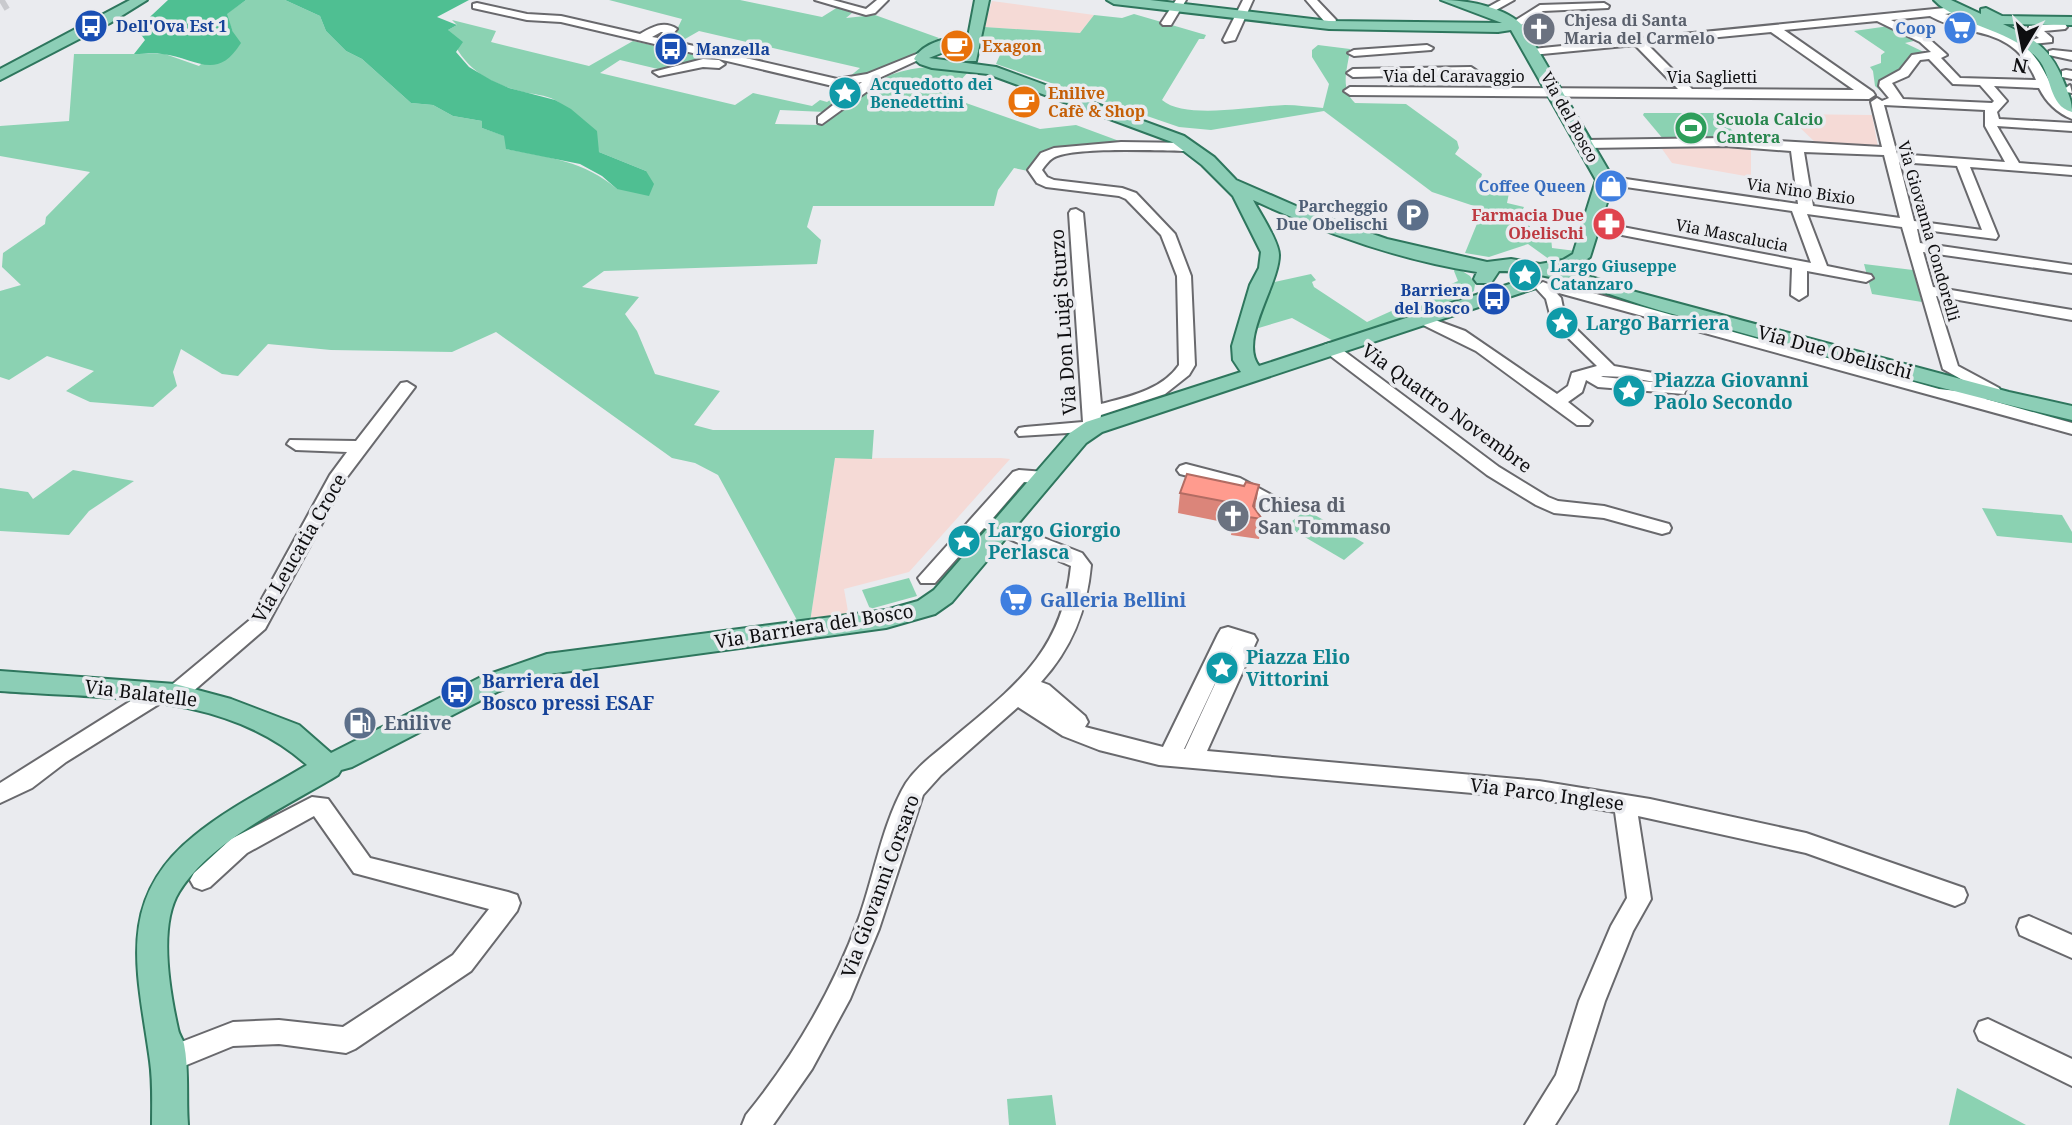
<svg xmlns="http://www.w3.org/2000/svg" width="2072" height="1125" viewBox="0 0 2072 1125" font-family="'Noto Serif',serif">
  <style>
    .education { fill: #f5dad6 }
    .green { fill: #8bd2b2 }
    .forest { fill: #4fbf92 }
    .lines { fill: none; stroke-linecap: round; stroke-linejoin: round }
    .highway-tunnel { stroke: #c9cace; stroke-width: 18; stroke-dasharray: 18 9; stroke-linecap: butt }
    .minor-casing { stroke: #69696d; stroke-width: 4 }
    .major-casing { stroke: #2e765d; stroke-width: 4 }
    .minor { fill: #fff; fill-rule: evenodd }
    .major { fill: #8cceb6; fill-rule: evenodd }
    .wall { fill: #db857a }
    .shaded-wall { fill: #b26c63 }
    .building { fill: #ff9b8e; stroke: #b26c63; stroke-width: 2 }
    .labels { text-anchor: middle; stroke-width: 7; stroke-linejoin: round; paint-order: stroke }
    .far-worship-label { font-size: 16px; font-weight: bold; fill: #5b616d; stroke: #eaebef; text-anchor: start }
    .far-transit-label { font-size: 16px; font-weight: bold; fill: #164399; stroke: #eaebef; text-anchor: start }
    .far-shop-label { font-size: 16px; font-weight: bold; fill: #366cbe; stroke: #eaebef; text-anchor: end }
    .far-food-label { font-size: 16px; font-weight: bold; fill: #c56008; stroke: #eaebef; text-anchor: start }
    .far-street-label { font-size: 16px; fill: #0e0e10; stroke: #eaebef }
    .far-culture-label { font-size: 16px; font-weight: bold; fill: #0d838f; stroke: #eaebef; text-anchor: start }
    .far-leisure-label { font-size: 16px; font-weight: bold; fill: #27864d; stroke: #eaebef; text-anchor: start }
    .far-service-label { font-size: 16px; font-weight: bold; fill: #4e5e75; stroke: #eaebef; text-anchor: end }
    .far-health-label { font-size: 16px; font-weight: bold; fill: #be3a42; stroke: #eaebef; text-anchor: end }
    .street-label { font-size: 19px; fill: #0e0e10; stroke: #eaebef }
    .culture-label { font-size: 19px; font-weight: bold; fill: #0d838f; stroke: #eaebef; text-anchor: start }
    .worship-label { font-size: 19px; font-weight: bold; fill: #5b616d; stroke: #eaebef; text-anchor: start }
    .shop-label { font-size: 19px; font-weight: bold; fill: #366cbe; stroke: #eaebef; text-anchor: start }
    .transit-label { font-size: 19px; font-weight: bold; fill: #164399; stroke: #eaebef; text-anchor: start }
    .service-label { font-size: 19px; font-weight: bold; fill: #4e5e75; stroke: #eaebef; text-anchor: start }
  </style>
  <rect width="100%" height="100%" fill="#eaebef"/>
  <g class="education">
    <path d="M 992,1 L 1094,15 L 1080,33 L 984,27 Z"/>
    <path d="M 1786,114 L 1872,115 L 1878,147 L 1819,146 Z"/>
    <path d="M 1660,146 L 1751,147 L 1751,177 L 1672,163 Z"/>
    <path d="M 835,458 L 1001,458 L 1010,459 L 909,572 L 844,589 L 849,617 L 810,622 Z"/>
  </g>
  <g class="green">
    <path d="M 246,0 L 285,0 L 320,16 L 326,31 L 346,51 L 362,59 L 411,103 L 433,105 L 453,116 L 482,121 L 482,128 L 505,136 L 507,149 C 547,157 585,161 617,189 L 646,171 L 599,152 C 595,137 569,108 555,100 C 546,95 532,94 523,92 C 485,82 462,67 448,30 L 457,25 L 452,20 L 496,31 L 491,42 L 589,66 L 633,41 L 701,56 L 706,59 L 658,69 L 620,60 L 600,73 L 735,105 L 753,93 L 812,106 L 820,100 L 827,102 L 837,95 L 828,92 L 829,90 L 861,82 L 825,112 L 780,110 L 775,124 L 818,125 C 836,115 850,99 866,88 C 897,66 934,64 971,69 L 946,96 L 1040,129 L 1076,125 L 1130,145 L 1048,149 L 1030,166 L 1028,171 L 1014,168 L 998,190 L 994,206 L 813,206 L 807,227 L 821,240 L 817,264 L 604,271 L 582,287 L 639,297 L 625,314 L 637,331 L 655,374 L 720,391 L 694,425 L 713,430 L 874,430 L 872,459 L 835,458 L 810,622 L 798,622 L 718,475 L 695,463 L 672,458 L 496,332 L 452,352 L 331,350 L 268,344 L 238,376 L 222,374 L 181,349 L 173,372 L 177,386 L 153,407 L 90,402 L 66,391 L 94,371 L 47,356 L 9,380 L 0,377 L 0,291 L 21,285 L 2,267 L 3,253 L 45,224 L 46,217 L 90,172 L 0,156 L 0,126 L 69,121 L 74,54 L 165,54 L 199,66 L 233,32 L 226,14 Z"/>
    <path d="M 609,0 L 740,0 L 822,17 L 838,7 L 852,13 L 846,18 L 875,15 L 939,38 L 930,43 L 934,46 L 855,78 L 849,77 L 860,68 L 699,31 L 678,43 L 675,42 L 673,38 L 682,19 Z"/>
    <path d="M 1134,14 L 1206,35 L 1204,39 L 1199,39 L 1162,100 C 1185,120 1254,106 1285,105 C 1297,105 1311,107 1323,108 L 1329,84 L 1312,57 L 1312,50 L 1318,45 L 1350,49 C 1348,68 1339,88 1355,103 L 1406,104 L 1457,141 L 1459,148 L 1455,154 L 1482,174 L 1479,185 L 1510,188 L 1507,203 L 1524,207 L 1516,223 L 1530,226 L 1528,232 L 1551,237 L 1552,248 L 1576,251 C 1570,259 1562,261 1553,262 L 1528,244 L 1489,257 L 1465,253 L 1483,209 L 1432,192 L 1324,111 L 1211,130 L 1179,127 L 996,64 L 1003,48 L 986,46 L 979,51 L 984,27 L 1080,33 L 1094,15 L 1122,18 Z"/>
    <path d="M 1889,26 L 1918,40 L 1905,43 L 1928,54 C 1916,62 1885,76 1878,84 L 1886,93 L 1883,93 L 1875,86 L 1873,71 L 1870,67 L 1881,63 L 1881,55 L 1885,52 L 1854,31 Z"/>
    <path d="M 1644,113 L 1718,113 L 1739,139 L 1664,140 L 1643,115 Z"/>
    <path d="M 1864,264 L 1913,270 L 1922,302 L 1872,294 Z"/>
    <path d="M 1456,267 L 1470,276 L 1475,284 L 1474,291 L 1459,300 L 1335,342 L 1292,318 L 1252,330 L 1270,283 L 1311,274 L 1316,280 L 1312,282 L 1314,287 L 1367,322 L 1458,281 L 1454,271 Z"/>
    <path d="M 73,470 L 134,481 L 89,511 L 69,535 L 0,531 L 0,488 L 28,492 L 33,499 Z"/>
    <path d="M 1982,508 L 2062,515 L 2072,532 L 2072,543 L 1997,536 Z"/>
    <path d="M 1306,510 L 1364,543 L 1344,560 L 1286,526 Z"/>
    <path d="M 909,578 L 917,596 L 870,609 L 862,590 Z"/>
    <path d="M 1957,1088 L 2026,1125 L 1949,1125 Z"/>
    <path d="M 1052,1095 L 1056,1125 L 1009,1125 L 1007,1099 Z"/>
  </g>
  <g class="forest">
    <path d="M 168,0 L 246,0 L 227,14 L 233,32 L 241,43 C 216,83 195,57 162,54 C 153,53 144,54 134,54 L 145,40 L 137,29 Z"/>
    <path d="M 285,0 L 469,0 L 437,17 L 457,25 L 448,30 L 463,42 L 456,52 L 469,67 L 491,80 L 509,88 L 555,100 L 571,109 L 597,131 L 599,152 L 646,171 L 654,184 L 649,196 L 617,189 L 602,176 L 580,164 L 506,149 L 504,136 L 482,128 L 482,121 L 453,116 L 433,105 L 411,103 L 362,59 L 346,51 L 326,31 L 320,16 Z"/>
  </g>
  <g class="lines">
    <path class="highway-tunnel" d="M 0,3 L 5,0"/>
    <defs>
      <g id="minor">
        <path d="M 815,0 L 833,0 L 866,9 L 877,0 L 888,0 L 875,13 L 866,15 Z"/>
        <path d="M 1176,0 L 1186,0 L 1171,25 L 1163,25 L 1161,23 Z"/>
        <path d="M 1243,0 L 1253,0 L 1235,40 L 1225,42 L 1223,40 Z"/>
        <path d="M 1306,0 L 1317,0 L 1336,20 L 1333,27 L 1325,27 L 1324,21 Z"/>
        <path d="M 1501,0 L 1514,0 L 1489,14 L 1479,12 Z"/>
        <path d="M 477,3 L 527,14 L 561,16 L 640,34 C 652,27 664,20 677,29 L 668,40 L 837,79 L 867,74 L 919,53 L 929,55 L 877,79 L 869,90 L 822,124 L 818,123 L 818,117 L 862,82 L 837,87 L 561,22 L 527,20 L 473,8 L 473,4 ZM 661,32 L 663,32 L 658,38 L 652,37 Z"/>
        <path d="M 1604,3 L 1609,6 L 1608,8 L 1543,11 L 1518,27 L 1508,25 L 1540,5 Z"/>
        <path d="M 1955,7 L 1959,8 L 1959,12 L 1945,14 C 1976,24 2013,28 2034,56 C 2049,74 2051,95 2072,109 L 2072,119 C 2057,113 2046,102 2039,88 L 1994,86 L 2007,101 L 1997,112 L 1999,119 L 2072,123 L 2072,131 L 1997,126 L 2019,163 L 2072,167 L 2072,175 L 1970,167 L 1998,236 L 1996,239 L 1917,229 L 1920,243 L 2072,265 L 2072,273 L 1923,252 L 1933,287 L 2072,310 L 2072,320 L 1936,296 L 1958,366 L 1999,388 L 2001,392 L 1999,396 L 1993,397 L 1943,369 L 1902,227 L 1807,214 L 1827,266 L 1871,275 L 1873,278 L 1866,282 L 1807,271 L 1807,295 L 1799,300 L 1791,295 L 1792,268 L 1591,229 L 1584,225 L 1591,221 L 1811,263 L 1792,211 L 1605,184 L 1598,180 L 1605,176 L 1798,204 L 1791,151 L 1725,146 L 1586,148 L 1580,144 L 1586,140 L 1725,138 L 1882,147 L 1871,102 L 1877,98 L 1882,101 L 1889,98 L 1879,86 L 1880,81 L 1900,70 L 1912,55 L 1931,52 L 1920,42 L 1877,21 L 1784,30 L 1873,92 L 1875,95 L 1869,99 L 1350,95 L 1344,91 L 1350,87 L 1678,89 L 1635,45 L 1532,55 L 1526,52 L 1532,49 ZM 1930,16 C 1971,39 2013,24 2036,80 L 1960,78 L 1941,58 L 1947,55 L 1945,53 L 1928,38 L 1891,20 ZM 1771,32 L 1854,90 L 1692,89 L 1647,44 ZM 1929,59 L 1953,84 L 1980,85 L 1994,101 L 1992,103 L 1903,99 L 1892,83 L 1908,76 L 1920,60 ZM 1884,105 L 1985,110 L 1985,126 L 2005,162 L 1897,154 ZM 1804,152 L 1884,155 L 1900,218 L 1813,206 ZM 1899,162 L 1957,166 L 1982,230 L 1914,221 Z"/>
        <path d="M 2057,17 L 2061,18 L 2067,27 L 2065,29 L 2044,31 L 2052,38 L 2052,42 L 2032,44 L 2032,40 L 2039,38 L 2029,30 L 2029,26 L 2054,24 L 2051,20 Z"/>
        <path d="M 1427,45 L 1433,48 L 1431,50 L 1354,56 L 1348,53 L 1354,50 Z"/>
        <path d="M 2053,50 L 2072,52 L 2072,60 L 2049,55 L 2049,51 Z"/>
        <path d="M 703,59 L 719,60 L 725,64 L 719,68 L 703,67 L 659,76 L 653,72 Z"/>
        <path d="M 1471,67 L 1477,71 L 1475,74 L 1353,77 L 1347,73 L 1353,69 Z"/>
        <path d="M 2066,70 L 2072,71 L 2072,79 L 2062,77 L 2062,71 Z"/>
        <path d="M 2070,85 L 2072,93 L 2066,92 L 2064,89 Z"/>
        <path d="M 1121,142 L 1190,143 L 1197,147 L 1190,151 C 1163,151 1073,146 1053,158 C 1048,161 1045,166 1042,170 L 1047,177 L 1054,180 L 1122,188 L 1136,193 L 1175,234 L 1191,276 L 1195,365 L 1189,375 L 1165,394 L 1101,415 L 1100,421 L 1103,427 L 1100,431 L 1019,436 L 1016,432 L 1019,428 L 1025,427 L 1083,422 L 1069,213 L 1071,210 L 1076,209 L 1083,213 L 1101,404 C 1128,397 1162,390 1179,365 L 1177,276 L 1161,235 L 1126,199 L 1119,196 L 1046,187 L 1037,183 L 1028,170 L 1041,153 L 1054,148 Z"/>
        <path d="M 1543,282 L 1548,284 L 1561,298 L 1565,318 L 1614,366 L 1681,378 L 1686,390 L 1684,394 L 1598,387 L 1586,380 L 1582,392 L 1568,402 L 1592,421 L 1589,425 L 1577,425 L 1476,351 L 1411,319 L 1419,314 L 1465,331 L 1557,394 L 1568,386 L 1572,373 L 1597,366 L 1552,322 L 1546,299 L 1535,287 ZM 1601,376 L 1626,377 L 1661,383 L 1603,377 Z"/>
        <path d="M 1564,285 L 1939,389 L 1984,394 L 1986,399 L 2072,423 L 2072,434 L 1559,293 L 1556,290 Z"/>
        <path d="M 1330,343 L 1336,345 L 1499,467 L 1548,497 L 1558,501 L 1604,506 L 1669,524 L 1671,528 L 1669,532 L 1662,534 L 1604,518 L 1554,513 L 1536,505 L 1487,475 L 1324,351 L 1322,348 L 1324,345 Z"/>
        <path d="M 407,382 L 415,387 L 347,477 L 265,629 L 183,700 L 175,702 L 167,699 L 66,762 L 32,788 L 0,803 L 0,783 L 153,687 L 160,685 L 168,688 L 251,619 L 330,475 L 347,452 L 296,450 L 287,444 L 290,440 L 356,441 L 401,383 Z"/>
        <path d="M 1186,464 L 1240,478 L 1290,505 L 1292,509 L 1290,513 L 1276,513 L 1228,486 L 1180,474 L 1177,470 L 1180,466 Z"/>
        <path d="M 1019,470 L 1045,472 L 1054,478 L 1045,484 L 1024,482 L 993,518 L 1082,553 L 1091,565 C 1087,610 1072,648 1041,682 L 1049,685 L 1085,716 L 1088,722 L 1085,727 L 1163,747 L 1218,634 L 1221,629 L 1228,627 L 1254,635 L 1257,640 L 1207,751 L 1539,781 L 1650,799 L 1806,833 L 1964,888 L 1967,895 L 1964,902 L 1955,906 L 1806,853 L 1638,816 L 1651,899 L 1633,931 L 1605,1001 L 1577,1090 L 1555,1125 L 1525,1125 L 1556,1075 L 1579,1001 L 1611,926 L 1627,898 L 1615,812 L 1539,799 L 1159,765 L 1099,750 L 1063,736 L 1018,707 L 941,775 L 923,795 L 879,929 L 850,999 L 812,1069 L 773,1125 L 742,1125 L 746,1115 C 794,1056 833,990 859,918 C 874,876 883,821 906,783 C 918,765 936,753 952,739 C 1015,686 1062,653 1071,566 L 984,528 L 935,583 L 921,583 L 918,578 L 1013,472 ZM 1234,643 L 1185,749 L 1184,749 Z"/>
        <path d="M 312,797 L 328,799 L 370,858 L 508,892 L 517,895 L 520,903 L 517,911 L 471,971 L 355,1049 L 346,1053 L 279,1044 L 233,1046 L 167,1073 L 158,1069 L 154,1060 L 158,1051 L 233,1022 L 279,1020 L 343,1027 L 453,955 L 489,909 L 354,873 L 314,816 L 247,853 L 210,887 L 202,890 L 194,887 L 190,880 L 194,873 L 231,839 Z"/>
        <path d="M 2029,916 L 2072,935 L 2072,958 L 2020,935 L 2017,927 L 2020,919 Z"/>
        <path d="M 1988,1019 L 2072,1059 L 2072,1086 L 1979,1040 L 1975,1031 L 1979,1022 Z"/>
      </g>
      <g id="major">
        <path d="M 130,0 L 147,0 L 110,23 L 0,80 L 0,69 Z"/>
        <path d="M 975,0 L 989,0 L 976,61 L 966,61 L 964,58 L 966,46 L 961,45 L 929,58 L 996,67 L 1184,136 L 1214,157 L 1236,180 L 1312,213 L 1387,239 L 1487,262 L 1511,259 L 1540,264 L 1563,260 L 1573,254 L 1596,180 L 1511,30 L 1498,32 L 1329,29 L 1114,4 L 1107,0 L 1150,0 L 1329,21 L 1502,23 L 1441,0 C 1468,0 1507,7 1525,28 L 1614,180 L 1590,257 L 1571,270 L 1632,291 L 2009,392 L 2072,406 L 2072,420 C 1937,389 1803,349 1669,313 C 1614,298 1557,271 1499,271 L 1491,283 L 1477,283 L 1474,279 L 1477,272 C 1399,260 1324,233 1253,200 C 1260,213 1279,242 1279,255 C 1279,285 1238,340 1259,366 L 1522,280 L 1529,278 L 1539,284 L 1536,288 L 1102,432 L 1086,443 L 952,602 L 935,614 L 886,628 L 549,674 L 499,691 L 352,767 L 341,770 L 338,775 C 287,806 211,840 179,892 C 158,926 170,993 178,1029 C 179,1035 183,1039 184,1044 C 189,1069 186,1099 188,1125 L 152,1125 C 152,1104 153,1082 150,1061 C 138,973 114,900 194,836 C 228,808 269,788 307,765 C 225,691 103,699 0,691 L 0,671 L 175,684 L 231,699 L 299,725 L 331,753 L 481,677 L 547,654 L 886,610 L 918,601 L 934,590 L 1070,433 L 1086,422 L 1241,372 L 1233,360 L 1232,346 L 1250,285 L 1259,268 L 1261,252 L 1233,196 L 1202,165 L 1172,142 L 988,74 L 932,68 L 920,64 L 914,59 C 922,43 951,35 968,37 Z"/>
        <path d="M 1934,0 L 1951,0 L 1981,14 L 1981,9 L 1986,8 L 2002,16 L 2072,17 L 2072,25 L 2003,24 C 2037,40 2052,50 2065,85 C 2069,96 2072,101 2072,112 C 2048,106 2052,74 2038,59 C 2011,29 1959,26 1934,0 Z"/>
      </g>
    </defs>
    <use href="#minor" class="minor-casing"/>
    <use href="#major" class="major-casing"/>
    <use href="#minor" class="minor"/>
    <use href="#major" class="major"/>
  </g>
  <path class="wall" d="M 1180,493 L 1256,505 L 1255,509 L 1262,519 L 1259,539 L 1231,535 L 1233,524 L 1178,513 Z"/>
  <path class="shaded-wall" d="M 1259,485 L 1256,505 L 1252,517 L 1253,506 Z"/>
  <path class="building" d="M 1187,474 L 1244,486 L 1246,482 L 1259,485 L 1253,506 L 1262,519 L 1234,515 L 1238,504 L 1180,493 Z"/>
  <defs>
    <symbol id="bus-disc" viewBox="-11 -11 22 22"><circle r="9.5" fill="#1a4fb4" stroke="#eaebef"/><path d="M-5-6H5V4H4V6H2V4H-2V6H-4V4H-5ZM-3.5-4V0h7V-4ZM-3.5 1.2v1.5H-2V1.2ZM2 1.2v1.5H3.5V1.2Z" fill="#fff"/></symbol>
    <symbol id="supermarket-disc" viewBox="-11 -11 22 22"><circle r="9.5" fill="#3f7fe0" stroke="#eaebef"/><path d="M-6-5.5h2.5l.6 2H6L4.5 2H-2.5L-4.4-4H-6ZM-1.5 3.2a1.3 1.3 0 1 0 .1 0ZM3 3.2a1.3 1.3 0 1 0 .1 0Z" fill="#fff"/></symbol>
    <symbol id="church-disc" viewBox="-11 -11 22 22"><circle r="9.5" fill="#6b7280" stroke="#eaebef"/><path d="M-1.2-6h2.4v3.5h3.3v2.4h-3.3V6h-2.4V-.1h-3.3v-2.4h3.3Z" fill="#fff"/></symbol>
    <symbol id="cafe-disc" viewBox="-11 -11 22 22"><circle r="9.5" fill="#e8710a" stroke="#eaebef"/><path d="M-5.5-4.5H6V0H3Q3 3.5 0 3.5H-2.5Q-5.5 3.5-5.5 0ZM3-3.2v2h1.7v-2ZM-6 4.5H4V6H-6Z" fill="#fff"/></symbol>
    <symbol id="sight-disc" viewBox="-11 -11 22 22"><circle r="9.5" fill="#0f9aa8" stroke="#eaebef"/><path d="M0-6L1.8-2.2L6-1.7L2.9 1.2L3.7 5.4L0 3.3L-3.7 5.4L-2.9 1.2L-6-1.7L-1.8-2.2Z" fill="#fff"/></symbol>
    <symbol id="stadium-disc" viewBox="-11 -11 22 22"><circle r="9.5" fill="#2e9e5b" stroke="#eaebef"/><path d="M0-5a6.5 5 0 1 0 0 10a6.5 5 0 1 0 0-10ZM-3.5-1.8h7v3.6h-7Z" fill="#fff"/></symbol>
    <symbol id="shop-disc" viewBox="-11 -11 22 22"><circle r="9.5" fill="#3f7fe0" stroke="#eaebef"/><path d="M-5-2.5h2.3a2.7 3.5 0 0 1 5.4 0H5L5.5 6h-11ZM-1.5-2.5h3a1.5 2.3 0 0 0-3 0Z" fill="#fff"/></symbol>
    <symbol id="parking-disc" viewBox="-11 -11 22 22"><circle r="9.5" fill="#5c6f8a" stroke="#eaebef"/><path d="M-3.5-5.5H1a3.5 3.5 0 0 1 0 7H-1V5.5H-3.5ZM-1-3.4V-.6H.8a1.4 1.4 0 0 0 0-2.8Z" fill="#fff"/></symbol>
    <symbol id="pharmacy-disc" viewBox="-11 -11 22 22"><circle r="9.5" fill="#e0444e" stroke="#eaebef"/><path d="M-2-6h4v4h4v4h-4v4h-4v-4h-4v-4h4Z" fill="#fff"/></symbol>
    <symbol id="fuel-disc" viewBox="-11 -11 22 22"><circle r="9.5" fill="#5c6f8a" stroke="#eaebef"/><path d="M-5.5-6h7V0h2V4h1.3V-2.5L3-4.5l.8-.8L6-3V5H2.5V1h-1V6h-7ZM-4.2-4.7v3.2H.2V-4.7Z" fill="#fff"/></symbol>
  </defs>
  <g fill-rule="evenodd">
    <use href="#bus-disc" x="72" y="7" width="38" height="38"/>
    <use href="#supermarket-disc" x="1941" y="9" width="38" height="38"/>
    <use href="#church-disc" x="1520" y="10" width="38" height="38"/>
    <use href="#cafe-disc" x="938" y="27" width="38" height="38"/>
    <use href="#bus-disc" x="652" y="30" width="38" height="38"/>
    <use href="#sight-disc" x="826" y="74" width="38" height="38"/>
    <use href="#cafe-disc" x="1005" y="83" width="38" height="38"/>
    <use href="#stadium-disc" x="1672" y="109" width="38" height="38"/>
    <use href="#shop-disc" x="1592" y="167" width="38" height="38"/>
    <use href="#parking-disc" x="1394" y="196" width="38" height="38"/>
    <use href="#pharmacy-disc" x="1590" y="205" width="38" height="38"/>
    <use href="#sight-disc" x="1506" y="256" width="38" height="38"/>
    <use href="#bus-disc" x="1475" y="280" width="38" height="38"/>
    <use href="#sight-disc" x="1543" y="304" width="38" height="38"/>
    <use href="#sight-disc" x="1610" y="372" width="38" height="38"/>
    <use href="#church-disc" x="1214" y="497" width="38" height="38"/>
    <use href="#sight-disc" x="945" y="522" width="38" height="38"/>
    <use href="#supermarket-disc" x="997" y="581" width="38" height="38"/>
    <use href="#sight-disc" x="1203" y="649" width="38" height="38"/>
    <use href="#bus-disc" x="438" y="673" width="38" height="38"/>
    <use href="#fuel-disc" x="341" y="704" width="38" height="38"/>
  </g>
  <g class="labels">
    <g class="far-worship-label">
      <text x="1564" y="26">Chjesa di Santa<tspan x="1564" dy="18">Maria del Carmelo</tspan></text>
    </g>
    <g class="far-transit-label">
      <text x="116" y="32">Dell'Ova Est 1</text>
      <text x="696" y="55">Manzella</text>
      <text x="1470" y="296" text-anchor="end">Barriera<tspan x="1470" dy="18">del Bosco</tspan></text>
    </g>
    <g class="far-shop-label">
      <text x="1936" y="34">Coop</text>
      <text x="1586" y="192">Coffee Queen</text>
    </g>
    <g class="far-food-label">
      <text x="982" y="52">Exagon</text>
      <text x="1048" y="99">Enilive<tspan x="1048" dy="18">Cafè &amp; Shop</tspan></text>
    </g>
    <g class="far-street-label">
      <text x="1454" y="82">Via del Caravaggio</text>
      <text x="1712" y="83">Via Saglietti</text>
      <text transform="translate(1570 117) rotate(61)" y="6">Via del Bosco</text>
      <text transform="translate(1801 191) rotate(8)" y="6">Via Nino Bixio</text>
      <text transform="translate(1929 231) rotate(74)" y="6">Via Giovanna Condorelli</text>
      <text transform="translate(1732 235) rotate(11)" y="6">Via Mascalucia</text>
    </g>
    <g class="far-culture-label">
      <text x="870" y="90">Acquedotto dei<tspan x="870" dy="18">Benedettini</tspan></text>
      <text x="1550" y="272">Largo Giuseppe<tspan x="1550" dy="18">Catanzaro</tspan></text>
    </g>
    <g class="far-leisure-label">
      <text x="1716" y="125">Scuola Calcio<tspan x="1716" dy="18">Cantera</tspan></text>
    </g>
    <g class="far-service-label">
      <text x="1388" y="212">Parcheggio<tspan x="1388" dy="18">Due Obelischi</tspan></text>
    </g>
    <g class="far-health-label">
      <text x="1584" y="221">Farmacia Due<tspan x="1584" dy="18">Obelischi</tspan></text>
    </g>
    <g class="street-label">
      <text transform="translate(1063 322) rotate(-94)" y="7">Via Don Luigi Sturzo</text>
      <text transform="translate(1835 352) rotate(15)" y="7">Via Due Obelischi</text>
      <text transform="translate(1447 408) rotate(36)" y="7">Via Quattro Novembre</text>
      <text transform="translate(299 548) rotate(-60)" y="7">Via Leucatia Croce</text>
      <text transform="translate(814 626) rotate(-9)" y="7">Via Barriera del Bosco</text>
      <text transform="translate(141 693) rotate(7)" y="7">Via Balatelle</text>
      <text transform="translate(1547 794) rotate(7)" y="7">Via Parco Inglese</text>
      <text transform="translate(880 886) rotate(-70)" y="7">Via Giovanni Corsaro</text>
    </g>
    <g class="culture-label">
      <text x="1586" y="330">Largo Barriera</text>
      <text x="1654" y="387">Piazza Giovanni<tspan x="1654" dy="22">Paolo Secondo</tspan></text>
      <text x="988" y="537">Largo Giorgio<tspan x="988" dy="22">Perlasca</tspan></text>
      <text x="1246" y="664">Piazza Elio<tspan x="1246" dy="22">Vittorini</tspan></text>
    </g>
    <g class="worship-label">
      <text x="1258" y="512">Chiesa di<tspan x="1258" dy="22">San Tommaso</tspan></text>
    </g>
    <g class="shop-label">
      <text x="1040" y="607">Galleria Bellini</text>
    </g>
    <g class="transit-label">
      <text x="482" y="688">Barriera del<tspan x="482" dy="22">Bosco pressi ESAF</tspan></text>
    </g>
    <g class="service-label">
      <text x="384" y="730">Enilive</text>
    </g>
  </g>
  <g transform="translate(2023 49) rotate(190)" stroke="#eaebef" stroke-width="5" paint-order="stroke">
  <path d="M0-5L12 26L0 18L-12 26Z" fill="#0e0e10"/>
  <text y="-10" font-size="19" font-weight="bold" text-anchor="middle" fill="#0e0e10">N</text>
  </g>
</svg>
